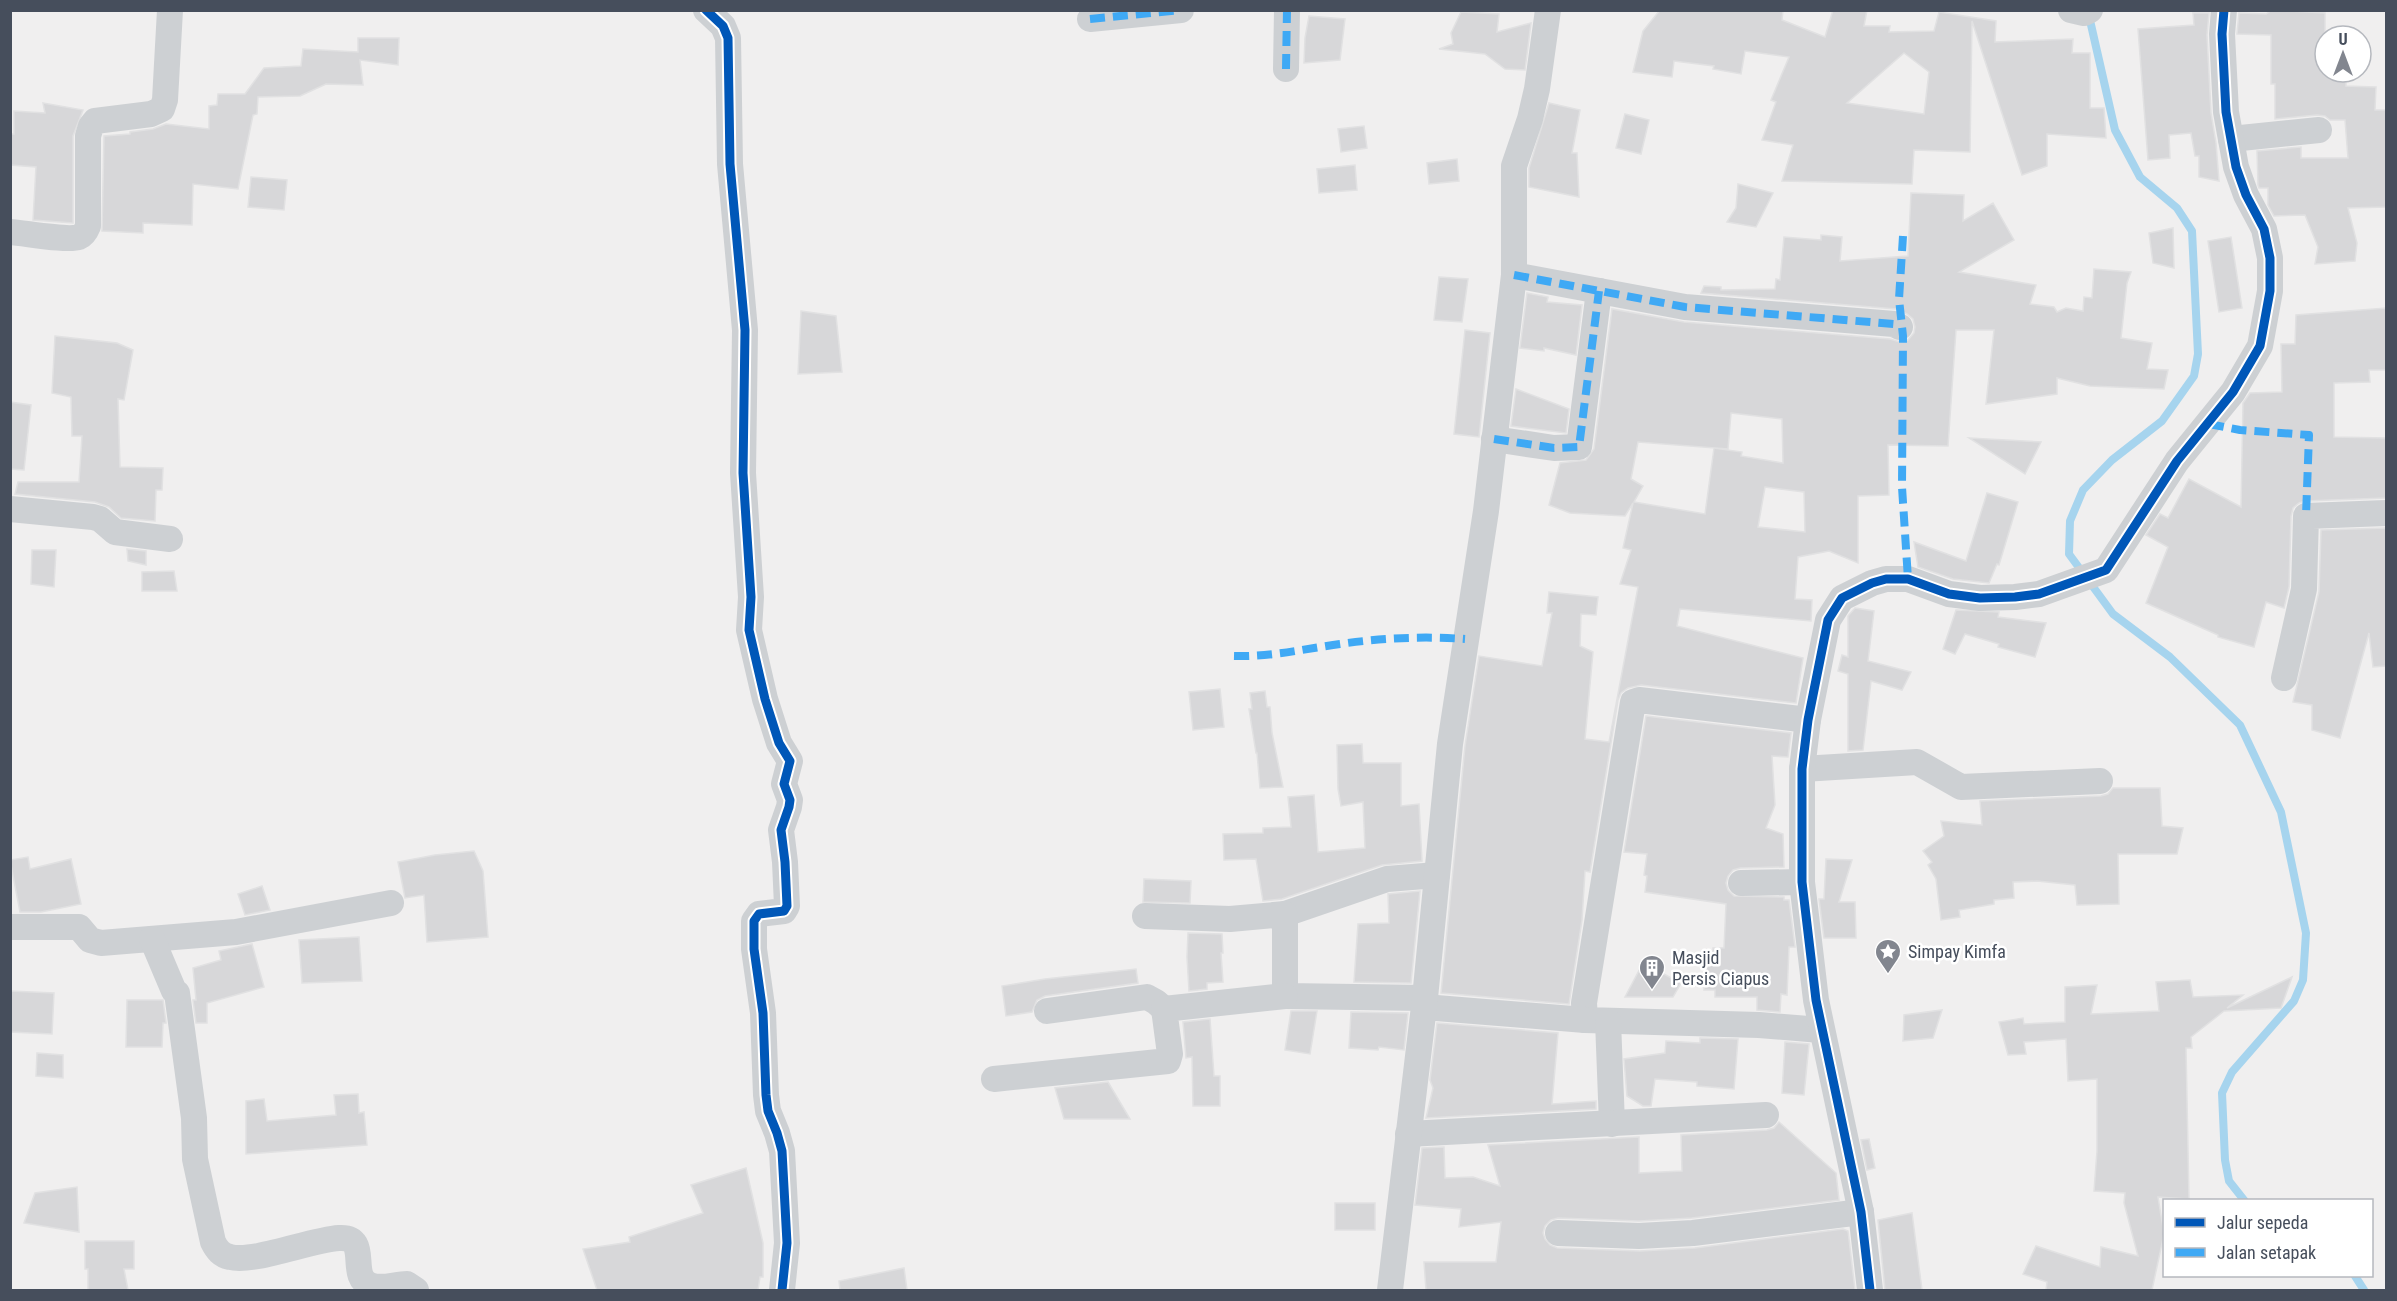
<svg xmlns="http://www.w3.org/2000/svg" width="2397" height="1301" viewBox="0 0 2397 1301" font-family="'Roboto Condensed',sans-serif">
  <style>
    .lines { fill: none; stroke-linecap: round; stroke-linejoin: round }
    .stream { stroke: #a6d4ee; stroke-width: 8 }
    .building { fill: #d7d7d9; stroke: #e1e1e2; stroke-width: 1.5; fill-rule: evenodd }
    .street { stroke: #cdd0d3; stroke-width: 26 }
    .quiet { stroke: #3fa9f5; stroke-width: 8; stroke-dasharray: 15 8; stroke-linecap: butt }
    .cycleway-casing { stroke: #fff; stroke-width: 13 }
    .cycleway { stroke: #0057b8; stroke-width: 9 }
    .labels { text-anchor: middle; stroke-width: 5; stroke-linejoin: round; paint-order: stroke }
    .poi-label { font-size: 18px; fill: #464e5c; stroke: #fff; text-anchor: start }
  </style>
  <rect width="100%" height="100%" fill="#f0efef"/>
  <g class="lines">
    <g class="stream">
      <path d="M 2089,16 L 2115,130 L 2140,177 L 2177,208 L 2192,231 L 2198,354 L 2194,376 L 2162,421 L 2112,460 L 2083,490 L 2070,521 L 2069,554 L 2113,614 L 2170,657 L 2240,725 L 2281,812 L 2306,933 L 2303,980 L 2294,1001 L 2232,1072 L 2222,1093 L 2225,1160 L 2229,1181 L 2244,1200"/>
      <path d="M 2355,1276 L 2364,1290"/>
    </g>
  </g>
  <g class="building">
    <path d="M 1660,10 L 1783,10 L 1782,20 L 1825,37 L 1833,10 L 1867,10 L 1864,26 L 1890,26 L 1889,32 L 1934,31 L 1939,12 L 1996,21 L 1995,42 L 2073,39 L 2072,53 L 2090,53 L 2090,108 L 2104,108 L 2106,138 L 2047,134 L 2047,166 L 2022,175 L 1972,21 L 1970,152 L 1914,150 L 1912,184 L 1782,181 L 1793,145 L 1762,140 L 1776,102 L 1771,100 L 1789,57 L 1745,51 L 1741,74 L 1713,69 L 1714,66 L 1674,61 L 1672,77 L 1633,72 L 1643,31 ZM 1904,53 L 1929,72 L 1924,114 L 1847,103 Z"/>
    <path d="M 2272,10 L 2325,13 L 2325,72 L 2346,72 L 2346,86 L 2376,87 L 2375,110 L 2386,110 L 2386,207 L 2348,208 L 2357,243 L 2355,261 L 2315,264 L 2318,247 L 2305,215 L 2274,216 L 2268,205 L 2268,188 L 2259,188 L 2258,185 L 2257,151 L 2301,147 L 2301,158 L 2348,158 L 2345,120 L 2330,120 L 2325,116 L 2317,115 L 2275,119 L 2275,84 L 2271,84 L 2271,35 L 2237,34 L 2239,13 L 2266,14 Z"/>
    <path d="M 1461,12 L 1499,14 L 1497,32 L 1531,23 L 1525,70 L 1505,69 L 1485,54 L 1439,49 L 1453,44 L 1451,33 Z"/>
    <path d="M 2193,13 L 2209,13 L 2207,35 L 2211,113 L 2216,143 L 2219,181 L 2199,177 L 2199,156 L 2195,156 L 2191,133 L 2169,135 L 2170,158 L 2148,160 L 2138,29 L 2194,25 Z"/>
    <path d="M 1309,16 L 1345,19 L 1340,60 L 1304,63 L 1305,38 Z"/>
    <path d="M 358,38 L 399,38 L 398,65 L 360,60 L 363,85 L 326,84 L 300,96 L 258,97 L 257,114 L 253,115 L 238,189 L 193,184 L 192,225 L 143,223 L 143,233 L 102,231 L 104,136 L 130,134 L 130,132 L 153,129 L 166,124 L 209,129 L 209,106 L 217,105 L 218,94 L 245,94 L 264,68 L 301,66 L 303,49 L 358,52 Z"/>
    <path d="M 43,103 L 83,110 L 73,136 L 73,223 L 33,220 L 36,167 L 10,165 L 10,134 L 14,134 L 14,111 L 45,113 Z"/>
    <path d="M 1549,103 L 1580,110 L 1572,153 L 1577,153 L 1579,197 L 1529,187 L 1529,168 Z"/>
    <path d="M 1625,114 L 1649,120 L 1641,154 L 1616,148 Z"/>
    <path d="M 1364,126 L 1367,148 L 1341,152 L 1338,129 Z"/>
    <path d="M 1457,159 L 1459,181 L 1429,184 L 1427,163 Z"/>
    <path d="M 1355,165 L 1357,190 L 1319,193 L 1317,169 Z"/>
    <path d="M 251,177 L 287,180 L 284,210 L 248,207 Z"/>
    <path d="M 1738,184 L 1773,193 L 1756,227 L 1727,222 L 1736,208 Z"/>
    <path d="M 1911,193 L 1964,195 L 1963,221 L 1993,203 L 2014,240 L 1959,272 L 2036,285 L 2030,304 L 2054,307 L 2057,312 L 2066,308 L 2083,311 L 2084,297 L 2092,298 L 2094,269 L 2131,272 L 2127,283 L 2121,338 L 2152,343 L 2147,369 L 2168,370 L 2164,389 L 2090,386 L 2057,378 L 2057,394 L 1986,404 L 1994,330 L 1956,330 L 1948,446 L 1888,445 L 1889,495 L 1858,496 L 1858,563 L 1829,551 L 1798,557 L 1795,599 L 1812,600 L 1811,621 L 1680,609 L 1677,626 L 1803,658 L 1796,703 L 1641,685 L 1628,688 L 1621,693 L 1618,700 L 1590,872 L 1585,871 L 1582,920 L 1569,1004 L 1441,993 L 1465,746 L 1479,656 L 1542,666 L 1552,613 L 1547,613 L 1549,592 L 1598,597 L 1596,615 L 1581,614 L 1580,646 L 1593,652 L 1585,739 L 1609,742 L 1638,587 L 1620,584 L 1631,550 L 1623,548 L 1633,503 L 1625,516 L 1570,513 L 1549,505 L 1560,463 L 1586,460 L 1594,449 L 1612,309 L 1684,322 L 1890,339 L 1900,342 L 1908,340 L 1914,333 L 1915,327 L 1913,319 L 1907,314 L 1896,309 L 1701,293 L 1704,286 L 1721,287 L 1721,290 L 1775,289 L 1776,279 L 1780,280 L 1784,237 L 1821,240 L 1821,235 L 1842,237 L 1840,261 L 1908,256 ZM 1731,413 L 1782,419 L 1783,463 L 1741,456 L 1742,452 L 1714,448 L 1705,514 L 1634,502 L 1643,486 L 1631,479 L 1638,442 L 1728,449 ZM 1765,487 L 1804,492 L 1805,532 L 1758,527 Z"/>
    <path d="M 2173,228 L 2174,268 L 2153,263 L 2149,233 Z"/>
    <path d="M 2231,237 L 2242,308 L 2219,312 L 2208,241 Z"/>
    <path d="M 1439,277 L 1468,279 L 1462,322 L 1434,320 Z"/>
    <path d="M 1527,293 L 1548,297 L 1547,302 L 1582,305 L 1576,355 L 1544,348 L 1544,351 L 1520,348 Z"/>
    <path d="M 2386,308 L 2386,370 L 2369,370 L 2370,382 L 2334,383 L 2334,437 L 2386,438 L 2386,498 L 2305,501 L 2299,503 L 2293,508 L 2291,516 L 2289,587 L 2284,608 L 2266,602 L 2254,647 L 2218,637 L 2218,635 L 2146,603 L 2168,547 L 2146,535 L 2160,514 L 2168,518 L 2189,479 L 2241,507 L 2243,403 L 2250,393 L 2282,392 L 2281,344 L 2295,344 L 2296,315 Z"/>
    <path d="M 801,311 L 836,316 L 842,372 L 798,374 Z"/>
    <path d="M 1465,330 L 1490,333 L 1479,437 L 1454,434 Z"/>
    <path d="M 55,336 L 117,343 L 133,350 L 124,400 L 118,399 L 120,467 L 163,468 L 162,490 L 156,490 L 155,521 L 121,518 L 109,507 L 95,502 L 15,494 L 18,482 L 79,482 L 82,436 L 72,436 L 71,397 L 52,393 Z"/>
    <path d="M 1516,389 L 1569,409 L 1566,433 L 1511,426 Z"/>
    <path d="M 10,402 L 31,405 L 24,470 L 10,469 Z"/>
    <path d="M 1969,438 L 2041,442 L 2025,474 Z"/>
    <path d="M 1987,493 L 2018,502 L 1999,565 L 1997,564 L 1989,583 L 1953,579 L 1918,567 L 1914,542 L 1966,561 Z"/>
    <path d="M 2386,528 L 2386,666 L 2373,667 L 2369,633 L 2340,738 L 2312,730 L 2312,705 L 2293,702 L 2319,592 L 2321,530 Z"/>
    <path d="M 127,549 L 146,551 L 146,565 L 128,561 Z"/>
    <path d="M 32,550 L 56,550 L 54,587 L 31,584 Z"/>
    <path d="M 174,571 L 177,591 L 142,591 L 142,572 Z"/>
    <path d="M 1855,608 L 1874,611 L 1868,661 L 1911,672 L 1902,690 L 1871,681 L 1863,750 L 1848,751 L 1848,674 L 1838,671 L 1842,655 L 1848,657 L 1848,616 Z"/>
    <path d="M 1956,610 L 1999,612 L 1998,617 L 2046,623 L 2035,657 L 1998,647 L 1999,644 L 1965,634 L 1955,654 L 1943,649 Z"/>
    <path d="M 1220,689 L 1224,727 L 1193,730 L 1189,692 Z"/>
    <path d="M 1265,691 L 1267,707 L 1270,707 L 1272,733 L 1283,787 L 1260,788 L 1257,753 L 1256,753 L 1249,709 L 1252,709 L 1250,693 Z"/>
    <path d="M 1646,716 L 1791,733 L 1788,757 L 1772,756 L 1775,805 L 1766,828 L 1783,834 L 1784,867 L 1740,868 L 1733,870 L 1728,876 L 1726,883 L 1728,890 L 1734,896 L 1784,897 L 1784,900 L 1789,900 L 1795,947 L 1789,947 L 1787,995 L 1781,994 L 1780,1012 L 1757,1010 L 1757,997 L 1715,997 L 1715,990 L 1704,990 L 1706,962 L 1713,962 L 1713,948 L 1724,948 L 1726,904 L 1645,892 L 1647,876 L 1644,875 L 1647,854 L 1624,852 Z"/>
    <path d="M 1362,744 L 1363,763 L 1401,763 L 1401,806 L 1419,804 L 1422,861 L 1382,865 L 1282,899 L 1263,901 L 1256,859 L 1224,860 L 1223,834 L 1263,833 L 1263,828 L 1291,827 L 1288,797 L 1314,795 L 1318,852 L 1365,848 L 1363,802 L 1341,806 L 1338,789 L 1337,745 Z"/>
    <path d="M 2113,788 L 2160,788 L 2162,826 L 2183,828 L 2177,854 L 2118,854 L 2119,904 L 2077,905 L 2075,885 L 2037,881 L 2013,882 L 2014,898 L 1994,900 L 1994,904 L 1959,910 L 1960,917 L 1941,920 L 1936,879 L 1928,865 L 1932,862 L 1923,851 L 1944,836 L 1941,821 L 1982,825 L 1980,801 L 2101,796 L 2108,794 Z"/>
    <path d="M 474,851 L 483,871 L 488,937 L 427,942 L 424,895 L 405,898 L 398,862 L 435,855 Z"/>
    <path d="M 28,857 L 30,869 L 71,859 L 81,904 L 41,912 L 20,912 L 10,860 Z"/>
    <path d="M 1826,859 L 1852,860 L 1839,902 L 1855,902 L 1856,938 L 1824,938 L 1819,899 L 1824,899 Z"/>
    <path d="M 1144,879 L 1191,881 L 1190,903 L 1143,902 Z"/>
    <path d="M 262,886 L 270,910 L 245,915 L 238,894 Z"/>
    <path d="M 1420,891 L 1411,983 L 1354,982 L 1358,924 L 1389,923 L 1388,894 Z"/>
    <path d="M 1188,933 L 1222,934 L 1223,953 L 1221,953 L 1223,982 L 1207,983 L 1207,989 L 1189,991 L 1187,957 Z"/>
    <path d="M 359,937 L 362,981 L 302,983 L 299,940 Z"/>
    <path d="M 252,944 L 264,987 L 207,1003 L 207,1023 L 196,1023 L 193,1000 L 196,1000 L 193,968 L 221,960 L 219,951 Z"/>
    <path d="M 1643,963 L 1681,983 L 1673,997 L 1625,997 Z"/>
    <path d="M 1136,969 L 1138,983 L 1045,996 L 1037,1000 L 1032,1012 L 1006,1016 L 1002,986 L 1045,979 Z"/>
    <path d="M 2292,977 L 2281,1008 L 2224,1011 L 2191,1037 L 2192,1048 L 2186,1048 L 2189,1199 L 2158,1197 L 2164,1234 L 2152,1290 L 2046,1290 L 2047,1282 L 2023,1274 L 2036,1246 L 2100,1267 L 2101,1247 L 2138,1256 L 2124,1203 L 2125,1193 L 2094,1191 L 2097,1151 L 2097,1079 L 2068,1081 L 2066,1039 L 2024,1042 L 2026,1054 L 2008,1055 L 1999,1022 L 2023,1018 L 2024,1024 L 2065,1022 L 2065,987 L 2097,985 L 2091,1014 L 2159,1011 L 2156,982 L 2190,980 L 2193,997 L 2243,995 L 2227,1008 Z"/>
    <path d="M 10,991 L 54,993 L 52,1034 L 10,1032 Z"/>
    <path d="M 127,1000 L 163,1000 L 166,1023 L 163,1023 L 162,1047 L 126,1047 Z"/>
    <path d="M 1942,1010 L 1933,1038 L 1903,1041 L 1904,1015 Z"/>
    <path d="M 1291,1011 L 1317,1011 L 1310,1054 L 1285,1050 Z"/>
    <path d="M 1351,1012 L 1408,1013 L 1404,1050 L 1379,1047 L 1378,1050 L 1349,1048 Z"/>
    <path d="M 1210,1019 L 1214,1076 L 1220,1076 L 1220,1106 L 1193,1106 L 1192,1057 L 1186,1058 L 1183,1022 Z"/>
    <path d="M 1437,1023 L 1558,1033 L 1552,1104 L 1596,1101 L 1596,1109 L 1426,1118 L 1433,1088 L 1430,1080 Z"/>
    <path d="M 1700,1038 L 1738,1039 L 1734,1089 L 1697,1086 L 1697,1082 L 1655,1079 L 1651,1106 L 1643,1106 L 1627,1096 L 1624,1059 L 1665,1053 L 1666,1041 L 1700,1043 Z"/>
    <path d="M 1785,1042 L 1809,1044 L 1804,1095 L 1782,1093 Z"/>
    <path d="M 37,1053 L 63,1055 L 63,1078 L 36,1076 Z"/>
    <path d="M 1108,1082 L 1130,1119 L 1064,1119 L 1055,1088 Z"/>
    <path d="M 358,1094 L 359,1113 L 364,1112 L 367,1145 L 246,1154 L 246,1101 L 264,1099 L 267,1121 L 336,1115 L 334,1095 Z"/>
    <path d="M 1779,1122 L 1836,1173 L 1839,1200 L 1692,1218 L 1639,1221 L 1558,1218 L 1551,1220 L 1545,1226 L 1543,1233 L 1545,1239 L 1550,1245 L 1557,1248 L 1640,1251 L 1695,1248 L 1843,1229 L 1848,1231 L 1855,1290 L 1426,1290 L 1424,1262 L 1496,1262 L 1501,1222 L 1459,1227 L 1461,1209 L 1415,1205 L 1422,1148 L 1444,1147 L 1445,1178 L 1473,1177 L 1500,1186 L 1488,1145 L 1639,1137 L 1639,1173 L 1682,1171 L 1681,1135 L 1767,1130 L 1774,1128 Z"/>
    <path d="M 1869,1139 L 1875,1168 L 1867,1170 L 1861,1140 Z"/>
    <path d="M 746,1168 L 763,1243 L 763,1277 L 760,1277 L 758,1290 L 597,1290 L 583,1249 L 630,1242 L 629,1237 L 703,1213 L 691,1185 Z"/>
    <path d="M 77,1187 L 79,1232 L 24,1223 L 35,1193 Z"/>
    <rect x="1335" y="1203" width="40" height="27"/>
    <path d="M 1912,1213 L 1922,1290 L 1885,1290 L 1878,1220 Z"/>
    <path d="M 85,1241 L 134,1241 L 134,1269 L 124,1269 L 128,1290 L 88,1290 L 88,1269 L 85,1269 Z"/>
    <path d="M 904,1268 L 907,1290 L 840,1290 L 839,1281 Z"/>
  </g>
  <g class="lines">
    <g class="street">
      <path d="M 706,10 L 723,26 L 728,38 L 730,164 L 745,330 L 743,473 L 751,597 L 749,630 L 765,699 L 779,743 L 790,761 L 784,784 L 790,800 L 789,807 L 781,830 L 785,862 L 787,906 L 784,911 L 759,914 L 754,921 L 754,949 L 763,1013 L 766,1095 L 768,1111 L 777,1133 L 782,1151 L 787,1243 L 782,1290"/>
      <path d="M 2071,10 L 2084,13 L 2090,10"/>
      <path d="M 1090,19 L 1181,10"/>
      <path d="M 1286,69 L 1287,10"/>
      <path d="M 2231,139 L 2319,130"/>
      <path d="M 10,232 C 25,233 67,241 79,237 C 84,235 86,231 88,226 L 88,136 L 91,126 L 95,121 L 151,114 L 162,109 L 165,100 L 170,10"/>
      <path d="M 1514,275 L 1685,307 L 1894,324 L 1900,327"/>
      <path d="M 1494,439 L 1554,448 L 1579,447 L 1599,291"/>
      <path d="M 10,509 L 93,517 L 100,519 L 115,532 L 170,539"/>
      <path d="M 2284,678 L 2304,589 L 2306,516 L 2386,513"/>
      <path d="M 1808,720 L 1639,700 L 1633,702 L 1584,1003 L 1585,1020 L 1759,1025 L 1821,1030"/>
      <path d="M 1802,769 L 1917,762 L 1961,787 L 2100,781"/>
      <path d="M 1741,883 L 1802,882"/>
      <path d="M 1285,914 L 1387,879 L 1437,875"/>
      <path d="M 1145,916 L 1230,919 L 1285,914 L 1285,996 L 1425,998"/>
      <path d="M 10,927 L 79,927 L 90,940 L 101,943 L 236,932 L 391,903"/>
      <path d="M 152,939 L 174,991 L 177,993 L 194,1118 L 195,1159 L 213,1242 C 217,1250 221,1255 230,1257 C 254,1263 310,1240 339,1238 C 372,1236 347,1277 370,1285 C 381,1290 395,1284 407,1284 L 416,1290"/>
      <path d="M 1424,1007 L 1585,1020"/>
      <path d="M 1047,1011 L 1147,997 L 1156,1002 L 1164,1009"/>
      <path d="M 1608,1021 L 1612,1124"/>
      <path d="M 994,1079 L 1168,1061 L 1170,1054 L 1164,1009 L 1285,996"/>
      <path d="M 1408,1134 L 1766,1115"/>
      <path d="M 1558,1233 L 1639,1236 L 1693,1233 L 1861,1212"/>
      <path d="M 1390,1290 L 1425,998 L 1450,744 L 1486,511 L 1514,275 L 1514,166 L 1530,119 L 1537,89 L 1548,10"/>
      <path d="M 1870,1290 L 1861,1212 L 1816,1000 L 1802,882 L 1802,769 L 1808,720 L 1828,620 L 1842,598 L 1872,583 L 1886,579 L 1908,579 L 1949,594 L 1980,598 L 2015,597 L 2039,594 L 2106,570 L 2177,461 L 2233,392 L 2260,346 L 2270,291 L 2270,258 L 2264,229 L 2246,195 L 2236,167 L 2226,112 L 2222,34 L 2224,10"/>
    </g>
    <g class="quiet">
      <path d="M 1090,19 L 1181,10"/>
      <path d="M 1286,69 L 1287,10"/>
      <path d="M 1903,236 L 1899,299 L 1903,336 L 1902,487 L 1908,579"/>
      <path d="M 1514,275 L 1685,307 L 1894,324 L 1900,327"/>
      <path d="M 2209,424 L 2240,430 L 2309,435 L 2306,516"/>
      <path d="M 1494,439 L 1554,448 L 1579,447 L 1599,291"/>
      <path d="M 1234,656 C 1271,657 1304,649 1340,644 C 1382,638 1423,636 1465,639"/>
    </g>
    <defs>
      <g id="cycleway">
        <path d="M 706,10 L 723,26 L 728,38 L 730,164 L 745,330 L 743,473 L 751,597 L 749,630 L 765,699 L 779,743 L 790,761 L 784,784 L 790,800 L 789,807 L 781,830 L 785,862 L 787,906 L 784,911 L 759,914 L 754,921 L 754,949 L 763,1013 L 766,1095 L 768,1111 L 777,1133 L 782,1151 L 787,1243 L 782,1290"/>
        <path d="M 1870,1290 L 1861,1212 L 1816,1000 L 1802,882 L 1802,769 L 1808,720 L 1828,620 L 1842,598 L 1872,583 L 1886,579 L 1908,579 L 1949,594 L 1980,598 L 2015,597 L 2039,594 L 2106,570 L 2177,461 L 2233,392 L 2260,346 L 2270,291 L 2270,258 L 2264,229 L 2246,195 L 2236,167 L 2226,112 L 2222,34 L 2224,10"/>
      </g>
    </defs>
    <use href="#cycleway" class="cycleway-casing"/>
    <use href="#cycleway" class="cycleway"/>
  </g>
  <defs>
    <symbol id="sight-pin" viewBox="-11 -11 22 30"><path d="M0 17L-7.5 6A9.5 9.5 0 1 1 7.5 6Z" fill="#82868f" stroke="#fff"/><path d="M0-6L1.8-2.2L6-1.7L2.9 1.2L3.7 5.4L0 3.3L-3.7 5.4L-2.9 1.2L-6-1.7L-1.8-2.2Z" fill="#fff"/></symbol>
    <symbol id="building-pin" viewBox="-11 -11 22 30"><path d="M0 17L-7.5 6A9.5 9.5 0 1 1 7.5 6Z" fill="#82868f" stroke="#fff"/><path d="M-4-6H4V6H1V3H-1V6H-4ZM-2.5-4.3h1.7v1.8h-1.7ZM.8-4.3h1.7v1.8H.8ZM-2.5-1h1.7V.8h-1.7ZM.8-1h1.7V.8H.8Z" fill="#fff"/></symbol>
  </defs>
  <g fill-rule="evenodd">
    <use href="#sight-pin" x="1873" y="937" width="30" height="40"/>
    <use href="#building-pin" x="1637" y="953" width="30" height="40"/>
  </g>
  <g class="labels">
    <g class="poi-label">
      <text x="1908" y="958">Simpay Kimfa</text>
      <text x="1672" y="964">Masjid<tspan x="1672" dy="21">Persis Ciapus</tspan></text>
    </g>
  </g>
  <rect width="2397" height="1301" fill="none" stroke="#464e5c" stroke-width="24"/>
  <rect x="2163" y="1199" width="210" height="78" fill="#ffffff" stroke="#b5b8be" stroke-width="1.5"/>
  <rect x="2175" y="1218" width="30" height="9" fill="#0057b8" stroke="#b5b8be" stroke-width="1.5"/>
  <text x="2217" y="1229" font-size="18" fill="#464e5c">Jalur sepeda</text>
  <rect x="2175" y="1248" width="30" height="9" fill="#3fa9f5" stroke="#b5b8be" stroke-width="1.5"/>
  <text x="2217" y="1259" font-size="18" fill="#464e5c">Jalan setapak</text>
  <g transform="translate(2343 54)"><circle r="28" fill="#ffffff" stroke="#b5b8be" stroke-width="1.5"/>
  <path d="M0-4.5L10 22L0 15L-10 22Z" fill="#82868f"/>
  <text y="-9" font-size="16" font-weight="bold" text-anchor="middle" fill="#464e5c">U</text>
  </g>
</svg>
